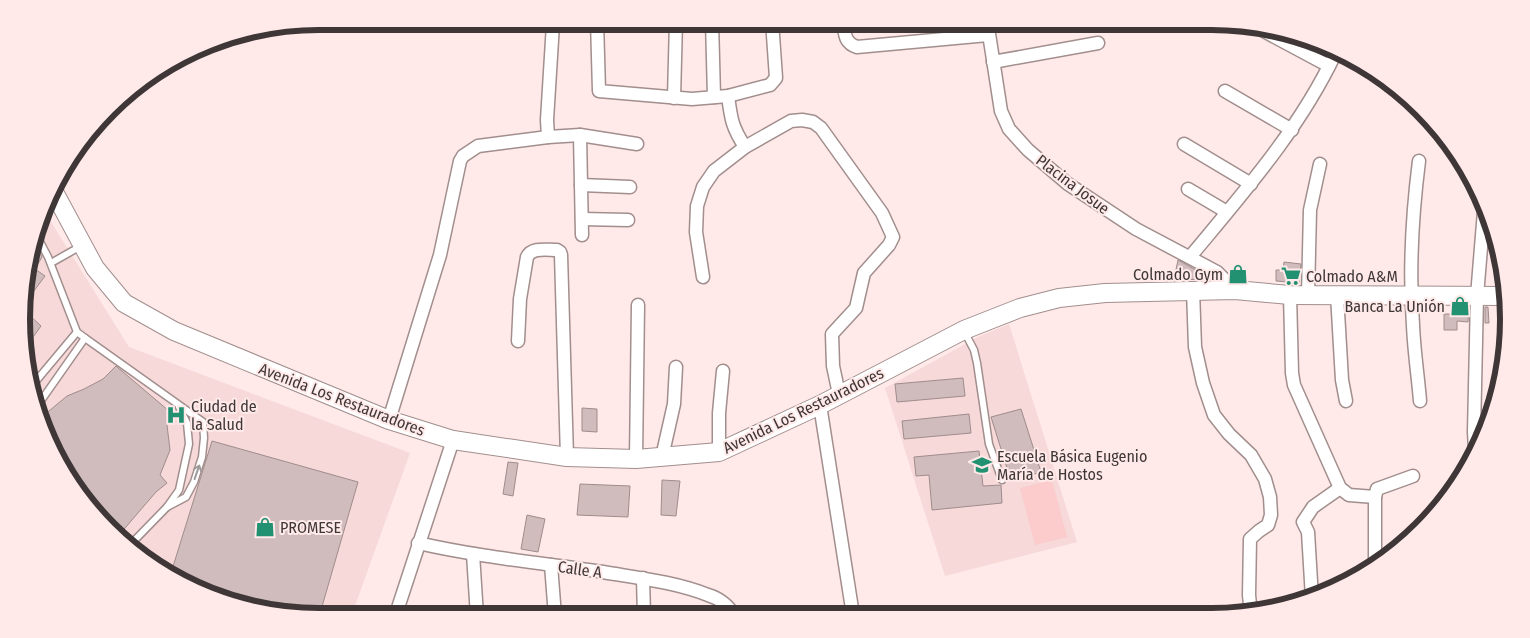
<svg xmlns="http://www.w3.org/2000/svg" width="1530" height="638" viewBox="0 0 1530 638" font-family="'Fira Sans Condensed',sans-serif">
  <style>
    .built { fill: #f6d9d8 }
    .green { fill: #fccbcb }
    .building { fill: #d0bcbc; stroke: #9f8c8b }
    .lines { fill: none; stroke-linecap: round; stroke-linejoin: round }
    .lane-casing { stroke: #a18e8d; stroke-width: 9 }
    .street-casing { stroke: #a18e8d; stroke-width: 15 }
    .secondary-casing { stroke: #a18e8d; stroke-width: 20 }
    .lane { stroke: #fff; stroke-width: 6 }
    .street { stroke: #fff; stroke-width: 12 }
    .secondary { stroke: #fff; stroke-width: 18 }
    .oneway { stroke: #9f9b9b }
    .labels { text-anchor: middle; stroke-width: 4; stroke-linejoin: round; paint-order: stroke }
    .street-label { font-size: 16px; fill: #3f3737; stroke: #ffeae9 }
    .poi-label { font-size: 16px; fill: #3f3737; stroke: #ffeae9; text-anchor: start }
    .rim { fill: none; stroke: #3f3737; stroke-width: 6 }
  </style>
  <rect width="100%" height="100%" fill="#ffeae9"/>
  <g class="built">
    <path d="M 46,214 L 129,347 L 410,453 L 351,617 L 319,617 L 224,601 L 138,555 L 71,484 L 27,377 L 24,280 Z"/>
    <path d="M 1009,324 L 1077,542 L 945,576 L 885,388 L 978,337 Z"/>
  </g>
  <path class="green" d="M 1052,480 L 1067,537 L 1035,545 L 1020,488 Z"/>
  <g class="building">
    <path d="M 34,249 L 40,253 L 42,257 L 35,269 L 45,276 L 25,303 L 24,280 Z"/>
    <path d="M 1178,260 L 1212,279 L 1213,280 L 1174,279 Z"/>
    <path d="M 1284,262 L 1301,264 L 1299,283 L 1276,281 L 1276,270 L 1283,270 Z"/>
    <path d="M 1456,306 L 1469,306 L 1468,322 L 1457,321 L 1457,330 L 1444,330 L 1444,314 L 1456,314 Z"/>
    <path d="M 1485,307 L 1488,307 L 1489,323 L 1485,323 Z"/>
    <path d="M 25,311 L 41,326 L 26,347 Z"/>
    <path d="M 116,366 L 169,411 L 167,425 L 170,450 L 160,475 L 167,483 L 156,492 L 119,535 L 71,484 L 43,416 L 67,396 L 84,389 L 103,379 Z"/>
    <path d="M 963,378 L 965,396 L 897,402 L 895,384 Z"/>
    <path d="M 582,408 L 597,409 L 597,432 L 582,431 Z"/>
    <path d="M 1021,409 L 1041,472 L 1011,481 L 991,417 Z"/>
    <path d="M 969,414 L 971,433 L 904,439 L 902,421 Z"/>
    <path d="M 212,441 L 358,482 L 319,617 L 224,601 L 171,573 Z"/>
    <path d="M 979,451 L 983,486 L 1001,485 L 1002,503 L 932,510 L 929,475 L 916,476 L 914,457 Z"/>
    <path d="M 508,462 L 518,463 L 513,496 L 503,494 Z"/>
    <path d="M 662,480 L 680,481 L 676,516 L 661,515 Z"/>
    <path d="M 580,484 L 630,486 L 628,517 L 577,515 Z"/>
    <path d="M 527,515 L 545,519 L 538,552 L 521,549 Z"/>
  </g>
  <g class="lines">
    <defs>
      <g id="lane">
        <path d="M 38,238 L 48,257 L 77,332 L 85,338 L 38,405"/>
        <path d="M 51,263 L 81,246"/>
        <path d="M 964,331 L 974,350 L 977,363 L 989,444 L 1002,480"/>
        <path d="M 85,338 L 203,422 L 204,438 L 202,457 L 194,482 L 186,497 L 167,507"/>
        <path d="M 31,387 L 77,332"/>
        <path d="M 129,546 L 167,507 L 179,490 L 189,444 L 187,423 L 179,407"/>
      </g>
      <g id="street">
        <path d="M 533,21 L 553,24 L 568,21"/>
        <path d="M 597,21 L 599,91 L 692,99 L 728,96 L 770,85 L 776,78 L 772,21"/>
        <path d="M 712,21 L 714,97"/>
        <path d="M 843,21 C 845,33 844,43 857,47 L 988,35"/>
        <path d="M 987,21 L 1001,111 L 1009,129 L 1028,150 L 1068,184 L 1136,229 L 1217,272 L 1235,290"/>
        <path d="M 1260,29 L 1329,66"/>
        <path d="M 993,62 L 1098,43"/>
        <path d="M 1225,91 L 1292,130"/>
        <path d="M 728,96 C 731,119 732,127 745,147"/>
        <path d="M 674,98 L 676,21"/>
        <path d="M 580,135 L 582,235"/>
        <path d="M 548,137 L 547,120 L 553,24"/>
        <path d="M 1184,144 L 1251,184"/>
        <path d="M 1419,161 C 1412,216 1409,271 1413,325 C 1414,351 1418,376 1420,401"/>
        <path d="M 581,185 L 630,187"/>
        <path d="M 1188,189 L 1227,212"/>
        <path d="M 582,219 L 628,220"/>
        <path d="M 1190,257 C 1243,193 1299,130 1335,54"/>
        <path d="M 703,277 L 696,232 L 697,206 L 703,187 L 714,171 L 745,147 L 791,121 L 802,120 L 813,122 L 821,128 L 882,213 L 893,237 L 889,245 L 864,273 L 856,308 L 832,334 L 833,366 L 839,394"/>
        <path d="M 1193,290 L 1195,347 L 1203,383 L 1214,415 L 1229,434 L 1251,455 L 1265,479 L 1270,497 L 1271,515 L 1268,525 L 1259,531 L 1250,539 L 1249,595 L 1251,614"/>
        <path d="M 1290,295 L 1292,373 L 1294,385 L 1340,488 L 1349,495 L 1375,497 L 1375,563"/>
        <path d="M 1308,295 L 1310,210 L 1320,164"/>
        <path d="M 1337,295 L 1342,380 L 1346,401"/>
        <path d="M 518,341 L 520,299 L 527,257 C 532,247 546,250 557,250 L 560,252 L 561,255 L 567,457"/>
        <path d="M 820,405 L 853,615"/>
        <path d="M 389,420 L 440,255 L 460,161 L 463,156 L 478,146 L 548,137 L 580,135 L 637,144"/>
        <path d="M 1475,450 L 1474,432 L 1477,296 L 1484,211"/>
        <path d="M 719,452 L 719,413 L 723,371"/>
        <path d="M 662,457 L 674,404 L 676,367"/>
        <path d="M 636,459 L 638,305"/>
        <path d="M 1375,497 L 1377,489 L 1413,476"/>
        <path d="M 418,543 C 479,557 541,563 603,572 C 638,578 675,582 708,595 C 718,598 729,605 734,616"/>
        <path d="M 473,554 L 477,616"/>
        <path d="M 551,565 L 555,616"/>
        <path d="M 643,578 L 644,616"/>
        <path d="M 1312,598 L 1308,532 L 1303,522 L 1313,507 L 1340,488"/>
        <path d="M 395,617 L 453,440"/>
      </g>
      <path id="secondary" d="M 54,192 L 95,268 L 124,303 L 174,331 L 389,420 L 453,440 L 567,457 L 636,459 L 719,452 L 820,405 L 964,330 L 1020,308 L 1059,298 L 1105,293 L 1235,290 L 1290,295 L 1507,296"/>
    </defs>
    <use href="#lane" class="lane-casing"/>
    <use href="#street" class="street-casing"/>
    <use href="#secondary" class="secondary-casing"/>
    <use href="#lane" class="lane"/>
    <use href="#street" class="street"/>
    <use href="#secondary" class="secondary"/>
  </g>
  <defs><path id="oneway-shaft" d="M-6 0H5M1.5-3L5.5 0L1.5 3" fill="none" stroke-width="1.6" stroke-linecap="round" stroke-linejoin="round" transform="scale(1.25)"/></defs>
  <use class="oneway" href="#oneway-shaft" transform="translate(197 472) rotate(-71)"/>
  <defs>
    <symbol id="shop-bare" viewBox="-9 -9 18 18"><path d="M-5-2.5h2.3a2.7 3.5 0 0 1 5.4 0H5L5.5 6h-11ZM-1.5-2.5h3a1.5 2.3 0 0 0-3 0Z" fill="#229172" stroke="#ffeae9" stroke-width="2.5" paint-order="stroke"/></symbol>
    <symbol id="supermarket-bare" viewBox="-9 -9 18 18"><path d="M-6-5.5h2.5l.6 2H6L4.5 2H-2.5L-4.4-4H-6ZM-1.5 3.2a1.3 1.3 0 1 0 .1 0ZM3 3.2a1.3 1.3 0 1 0 .1 0Z" fill="#229172" stroke="#ffeae9" stroke-width="2.5" paint-order="stroke"/></symbol>
    <symbol id="hospital-bare" viewBox="-9 -9 18 18"><path d="M-5-5h3v3.5h4V-5h3V5h-3V1.5h-4V5h-3Z" fill="#229172" stroke="#ffeae9" stroke-width="2.5" paint-order="stroke"/></symbol>
    <symbol id="school-bare" viewBox="-9 -9 18 18"><path d="M0-5L7-2L0 1L-7-2ZM-4 1L0 2.5L4 1V4Q0 6-4 4Z" fill="#229172" stroke="#ffeae9" stroke-width="2.5" paint-order="stroke"/></symbol>
  </defs>
  <g fill-rule="evenodd">
    <use href="#shop-bare" x="1224" y="260" width="28" height="28"/>
    <use href="#supermarket-bare" x="1277" y="262" width="28" height="28"/>
    <use href="#shop-bare" x="1446" y="292" width="28" height="28"/>
    <use href="#hospital-bare" x="162" y="401" width="28" height="28"/>
    <use href="#school-bare" x="968" y="451" width="28" height="28"/>
    <use href="#shop-bare" x="251" y="513" width="28" height="28"/>
  </g>
  <g class="labels">
    <g class="street-label">
      <text transform="translate(1073 184) rotate(37)" y="6">Placina Josue</text>
      <text transform="translate(342 399) rotate(21)" y="6">Avenida Los Restauradores</text>
      <text transform="translate(803 410) rotate(-26)" y="6">Avenida Los Restauradores</text>
      <text transform="translate(580 569) rotate(8)" y="6">Calle A</text>
    </g>
    <g class="poi-label">
      <text x="1223" y="280" text-anchor="end">Colmado Gym</text>
      <text x="1306" y="282">Colmado A&amp;M</text>
      <text x="1445" y="312" text-anchor="end">Banca La Unión</text>
      <text x="191" y="412">Ciudad de<tspan x="191" dy="18">la Salud</tspan></text>
      <text x="997" y="462">Escuela Básica Eugenio<tspan x="997" dy="18">María de Hostos</tspan></text>
      <text x="280" y="533">PROMESE</text>
    </g>
  </g>
  <path d="M0 0H1530V638H0ZM319 30H1211A289 289 0 0 1 1500 319V319A289 289 0 0 1 1211 608H319A289 289 0 0 1 30 319V319A289 289 0 0 1 319 30Z" fill="#ffeae9" fill-rule="evenodd"/>
  <path class="rim" d="M319 30H1211A289 289 0 0 1 1500 319V319A289 289 0 0 1 1211 608H319A289 289 0 0 1 30 319V319A289 289 0 0 1 319 30Z"/>
</svg>
